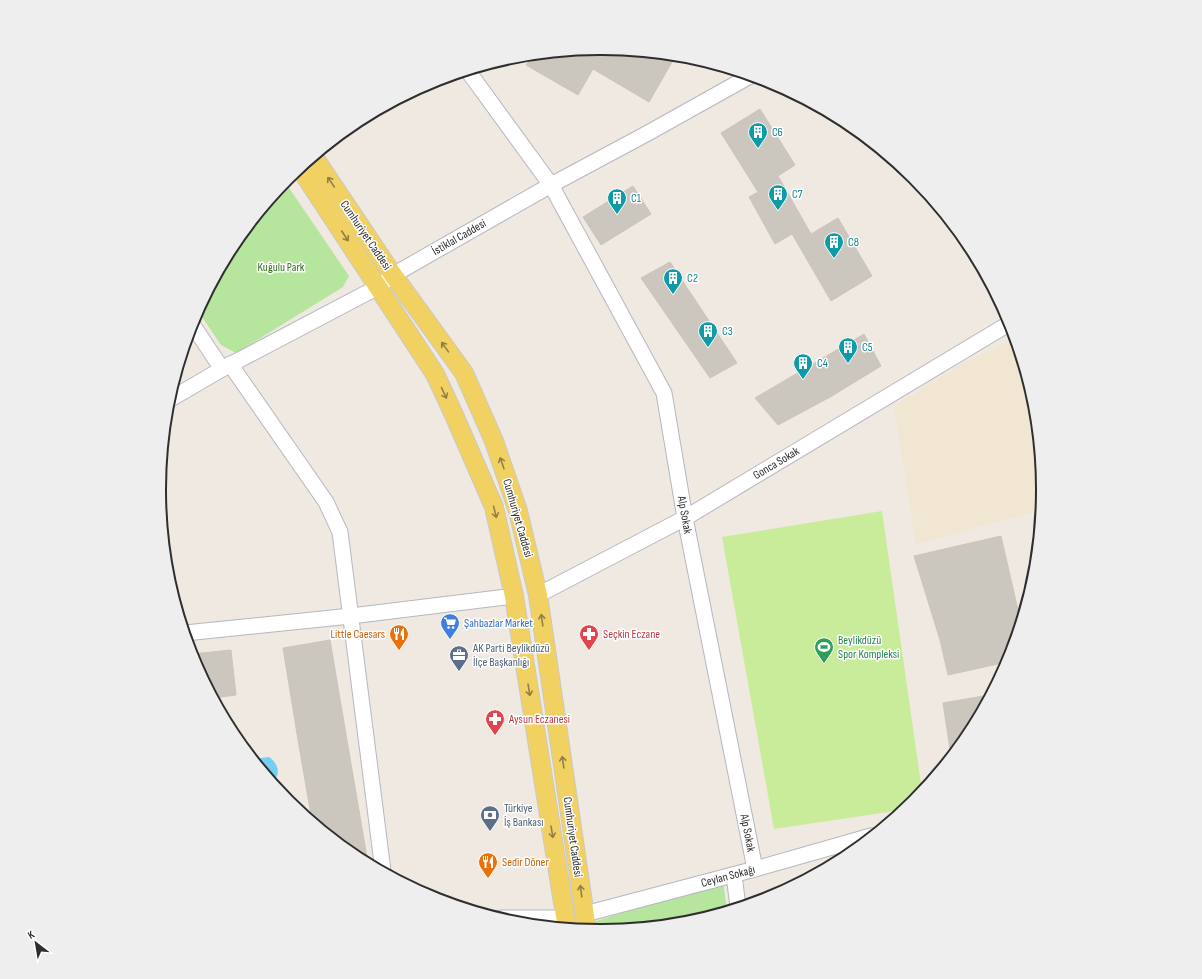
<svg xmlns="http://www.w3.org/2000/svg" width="1202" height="979" viewBox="0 0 1202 979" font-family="'Sofia Sans Condensed',sans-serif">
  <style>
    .education { fill: #f0e6d1 }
    .green { fill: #b6e59e }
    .pitch { fill: #c9ec9a }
    .water { fill: #75cff0 }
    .building { fill: #cbc7bf; stroke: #cbc5ba }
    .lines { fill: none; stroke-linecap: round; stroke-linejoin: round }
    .minor-casing { stroke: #b4b7c1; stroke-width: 17 }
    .major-casing { stroke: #c9c9c9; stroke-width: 20 }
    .minor { stroke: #fff; stroke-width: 15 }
    .major { stroke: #f2d163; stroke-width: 18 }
    .oneway { stroke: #908048 }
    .labels { text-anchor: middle; stroke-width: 3; stroke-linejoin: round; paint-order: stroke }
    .culture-label { font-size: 12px; fill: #0d838f; stroke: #fff; text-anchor: start }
    .street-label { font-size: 12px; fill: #2e2e2e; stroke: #fff }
    .park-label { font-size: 12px; fill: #2c6e1b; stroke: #fff }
    .shop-label { font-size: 12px; fill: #366cbe; stroke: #fff; text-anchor: start }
    .food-label { font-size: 12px; fill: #c56008; stroke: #fff; text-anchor: end }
    .health-label { font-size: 12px; fill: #be3a42; stroke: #fff; text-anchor: start }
    .leisure-label { font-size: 12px; fill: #27864d; stroke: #fff; text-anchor: start }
    .service-label { font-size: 12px; fill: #4e5e75; stroke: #fff; text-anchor: start }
    .rim { fill: none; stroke: #2e2e2e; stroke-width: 2 }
  </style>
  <rect width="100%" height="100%" fill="#efe9e1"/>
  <path class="education" d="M 1015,340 L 1034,404 L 1042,490 L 1041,504 L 1030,513 L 916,544 L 894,407 L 966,361 Z"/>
  <g class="green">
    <path d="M 285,182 L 349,276 L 343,287 L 236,353 L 221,345 L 198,311 L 234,244 Z"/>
    <path d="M 723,881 L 727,911 L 687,923 L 601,931 L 592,930 L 590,923 Z"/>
  </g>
  <path class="pitch" d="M 882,511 L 922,791 L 913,802 L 902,810 L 774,829 L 722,537 Z"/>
  <path class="water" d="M 269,757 C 278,763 282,775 272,782 L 254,759 Z"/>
  <g class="building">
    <path d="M 605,48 L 659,54 L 672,62 L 649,102 L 593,69 L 578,95 L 526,65 L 533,55 L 593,49 L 602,54 Z"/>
    <path d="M 760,109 L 795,165 L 778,176 L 811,234 L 838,218 L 872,276 L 831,301 L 792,234 L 775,244 L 749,197 L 758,192 L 721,133 Z"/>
    <path d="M 633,186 L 651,214 L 601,245 L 583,217 Z"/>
    <path d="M 670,262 L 737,363 L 710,378 L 641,278 Z"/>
    <path d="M 864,334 L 881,366 L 832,396 L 778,425 L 755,398 Z"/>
    <path d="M 1001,536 L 1020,619 L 1009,659 L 1007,662 L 948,675 L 940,640 L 914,556 Z"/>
    <path d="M 330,640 L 349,752 L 368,863 L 356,856 L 312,821 L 298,740 L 283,648 Z"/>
    <path d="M 231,650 L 236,695 L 214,698 L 192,654 Z"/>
    <path d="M 989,695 L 968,735 L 951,756 L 943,703 Z"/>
  </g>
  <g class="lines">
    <defs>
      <g id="minor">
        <path d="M 468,71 L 551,185 L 664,393 L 685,518 L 755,869"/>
        <path d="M 192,324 L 222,369"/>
        <path d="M 230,364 L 326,502 L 340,532 L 383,871"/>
        <path d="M 169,400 L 222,369 L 378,287 L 393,275 L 551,185 L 648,133 L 750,76"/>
        <path d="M 538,595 L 685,518 L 1010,323"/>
        <path d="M 185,633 L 351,616 L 514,596"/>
        <path d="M 734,875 L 738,907"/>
        <path d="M 585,914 L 755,869 L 871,836"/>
        <path d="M 501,918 L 566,918"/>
      </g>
      <g id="major">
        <path d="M 314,157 L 393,275 L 464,373 L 494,441 L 518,511 L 538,595 L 587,930"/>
        <path d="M 300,168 L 435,374 L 454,415 L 494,507 L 514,596 L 567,928"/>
      </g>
    </defs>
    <use href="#minor" class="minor-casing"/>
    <use href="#major" class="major-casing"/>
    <use href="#minor" class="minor"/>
    <use href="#major" class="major"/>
  </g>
  <defs><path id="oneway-shaft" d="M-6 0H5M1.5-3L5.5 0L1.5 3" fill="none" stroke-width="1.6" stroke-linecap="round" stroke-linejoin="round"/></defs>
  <g class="oneway">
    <use href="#oneway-shaft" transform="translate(331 182) rotate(-124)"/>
    <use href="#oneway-shaft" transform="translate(345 236) rotate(57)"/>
    <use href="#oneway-shaft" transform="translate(445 347) rotate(-126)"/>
    <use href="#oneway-shaft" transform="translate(444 393) rotate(65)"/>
    <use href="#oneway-shaft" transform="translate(502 463) rotate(-109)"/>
    <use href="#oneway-shaft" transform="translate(495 512) rotate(76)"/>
    <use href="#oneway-shaft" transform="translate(542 620) rotate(-98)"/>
    <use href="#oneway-shaft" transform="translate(529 690) rotate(81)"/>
    <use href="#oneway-shaft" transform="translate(563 762) rotate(-98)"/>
    <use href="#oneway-shaft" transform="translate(552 832) rotate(81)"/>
    <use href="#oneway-shaft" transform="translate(581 891) rotate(-98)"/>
  </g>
  <defs>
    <symbol id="building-pin" viewBox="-11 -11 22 30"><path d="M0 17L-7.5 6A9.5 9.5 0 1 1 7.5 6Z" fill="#0f9aa8" stroke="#fff"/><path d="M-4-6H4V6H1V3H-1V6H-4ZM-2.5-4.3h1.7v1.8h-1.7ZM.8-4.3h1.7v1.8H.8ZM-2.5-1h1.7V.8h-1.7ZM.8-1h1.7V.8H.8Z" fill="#fff"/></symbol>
    <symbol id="supermarket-pin" viewBox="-11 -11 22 30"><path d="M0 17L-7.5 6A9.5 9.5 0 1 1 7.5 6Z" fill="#3f7fe0" stroke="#fff"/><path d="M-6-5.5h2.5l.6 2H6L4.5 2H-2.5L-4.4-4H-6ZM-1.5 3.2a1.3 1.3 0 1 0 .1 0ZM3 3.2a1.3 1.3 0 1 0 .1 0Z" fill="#fff"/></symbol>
    <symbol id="restaurant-pin" viewBox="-11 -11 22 30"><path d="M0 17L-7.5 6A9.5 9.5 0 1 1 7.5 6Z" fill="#e8710a" stroke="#fff"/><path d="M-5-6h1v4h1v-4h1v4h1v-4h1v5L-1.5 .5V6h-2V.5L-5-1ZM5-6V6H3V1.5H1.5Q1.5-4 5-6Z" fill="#fff"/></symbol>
    <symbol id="pharmacy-pin" viewBox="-11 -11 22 30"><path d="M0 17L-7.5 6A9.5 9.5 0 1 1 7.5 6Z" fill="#e0444e" stroke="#fff"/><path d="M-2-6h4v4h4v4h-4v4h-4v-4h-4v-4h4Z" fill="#fff"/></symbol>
    <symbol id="stadium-pin" viewBox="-11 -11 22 30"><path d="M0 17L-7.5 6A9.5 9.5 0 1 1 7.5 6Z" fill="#2e9e5b" stroke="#fff"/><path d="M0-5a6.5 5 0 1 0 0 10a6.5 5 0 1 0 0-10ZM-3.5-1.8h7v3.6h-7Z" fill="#fff"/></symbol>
    <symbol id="office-pin" viewBox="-11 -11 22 30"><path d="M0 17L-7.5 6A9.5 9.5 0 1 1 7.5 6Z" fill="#5c6f8a" stroke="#fff"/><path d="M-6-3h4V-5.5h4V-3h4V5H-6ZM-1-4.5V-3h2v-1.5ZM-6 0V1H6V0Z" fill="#fff"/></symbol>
    <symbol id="bank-pin" viewBox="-11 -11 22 30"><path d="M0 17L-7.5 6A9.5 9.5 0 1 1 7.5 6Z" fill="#5c6f8a" stroke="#fff"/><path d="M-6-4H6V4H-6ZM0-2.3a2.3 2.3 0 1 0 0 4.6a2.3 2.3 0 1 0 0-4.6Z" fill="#fff"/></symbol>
  </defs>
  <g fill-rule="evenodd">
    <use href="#building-pin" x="747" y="121" width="22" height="30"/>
    <use href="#building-pin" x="767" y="183" width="22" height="30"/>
    <use href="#building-pin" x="606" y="187" width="22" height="30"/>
    <use href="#building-pin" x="823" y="231" width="22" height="30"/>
    <use href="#building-pin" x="662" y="267" width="22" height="30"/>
    <use href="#building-pin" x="697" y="320" width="22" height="30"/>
    <use href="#building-pin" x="837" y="336" width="22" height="30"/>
    <use href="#building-pin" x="792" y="352" width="22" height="30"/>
    <use href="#supermarket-pin" x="439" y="612" width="22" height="30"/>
    <use href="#restaurant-pin" x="388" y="623" width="22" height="30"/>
    <use href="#pharmacy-pin" x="578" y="623" width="22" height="30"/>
    <use href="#stadium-pin" x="813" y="636" width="22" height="30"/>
    <use href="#office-pin" x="448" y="644" width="22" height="30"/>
    <use href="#pharmacy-pin" x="484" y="708" width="22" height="30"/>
    <use href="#bank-pin" x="479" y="804" width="22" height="30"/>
    <use href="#restaurant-pin" x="477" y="851" width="22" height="30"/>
  </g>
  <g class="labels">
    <g class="culture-label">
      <text x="772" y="136">C6</text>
      <text x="792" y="198">C7</text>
      <text x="631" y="202">C1</text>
      <text x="848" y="246">C8</text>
      <text x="687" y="282">C2</text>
      <text x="722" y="335">C3</text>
      <text x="862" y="351">C5</text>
      <text x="817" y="367">C4</text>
    </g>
    <g class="street-label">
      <text transform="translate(366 235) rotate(56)" y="4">Cumhuriyet Caddesi</text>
      <text transform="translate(459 237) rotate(-30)" y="4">İstiklal Caddesi</text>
      <text transform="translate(776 463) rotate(-31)" y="4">Gonca Sokak</text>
      <text transform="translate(685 515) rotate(80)" y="4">Alp Sokak</text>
      <text transform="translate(518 518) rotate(74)" y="4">Cumhuriyet Caddesi</text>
      <text transform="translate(748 833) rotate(79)" y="4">Alp Sokak</text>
      <text transform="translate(573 837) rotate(82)" y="4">Cumhuriyet Caddesi</text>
      <text transform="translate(728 876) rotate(-15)" y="4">Ceylan Sokağı</text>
    </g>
    <g class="park-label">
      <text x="281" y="271">Kuğulu Park</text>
    </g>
    <g class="shop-label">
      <text x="464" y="627">Şahbazlar Market</text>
    </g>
    <g class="food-label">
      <text x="385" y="638">Little Caesars</text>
      <text x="502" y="866" text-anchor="start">Sedir Döner</text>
    </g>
    <g class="health-label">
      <text x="603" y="638">Seçkin Eczane</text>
      <text x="509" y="723">Aysun Eczanesi</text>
    </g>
    <g class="leisure-label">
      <text x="838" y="644">Beylikdüzü<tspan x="838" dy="14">Spor Kompleksi</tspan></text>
    </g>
    <g class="service-label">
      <text x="473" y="652">AK Parti Beylikdüzü<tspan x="473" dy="14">İlçe Başkanlığı</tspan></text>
      <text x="504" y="812">Türkiye<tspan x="504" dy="14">İş Bankası</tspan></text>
    </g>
  </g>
  <path d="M0 0H1202V979H0ZM600 55H602A434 434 0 0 1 1036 489V490A434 434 0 0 1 602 924H600A434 434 0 0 1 166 490V489A434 434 0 0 1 600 55Z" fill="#eee" fill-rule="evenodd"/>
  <path class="rim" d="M600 55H602A434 434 0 0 1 1036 489V490A434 434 0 0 1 602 924H600A434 434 0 0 1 166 490V489A434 434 0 0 1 600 55Z"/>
  <g transform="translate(36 943) rotate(329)" stroke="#ffffff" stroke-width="3" paint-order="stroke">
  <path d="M0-3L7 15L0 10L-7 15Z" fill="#2e2e2e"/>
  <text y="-6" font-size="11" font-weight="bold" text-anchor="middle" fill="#2e2e2e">K</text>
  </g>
</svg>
